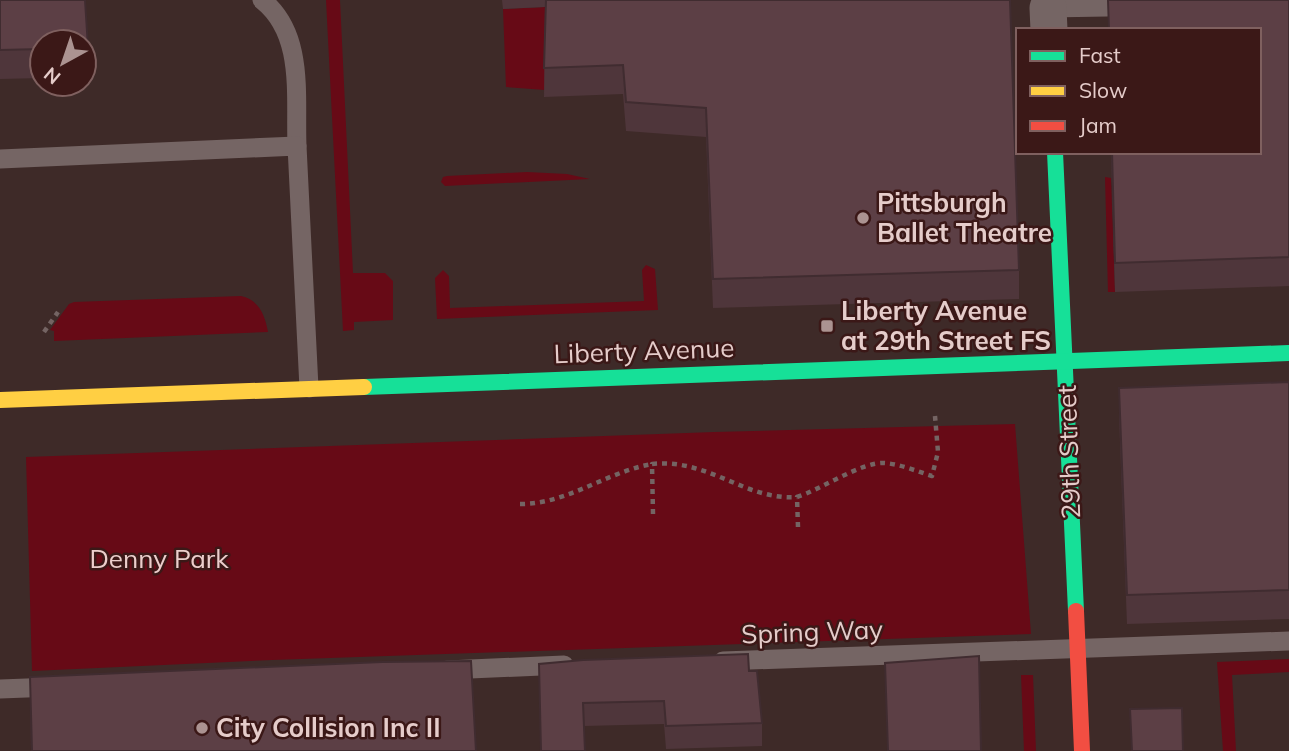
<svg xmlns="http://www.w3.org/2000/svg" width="1289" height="751" viewBox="0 0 1289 751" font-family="Mulish,sans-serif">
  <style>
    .green { fill: #670a16 }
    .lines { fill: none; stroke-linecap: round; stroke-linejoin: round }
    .path { stroke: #746463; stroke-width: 4.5; stroke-dasharray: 5 5; stroke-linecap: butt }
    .lane { stroke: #756564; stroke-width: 19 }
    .street { stroke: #756564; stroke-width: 37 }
    .fast { stroke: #16e098; stroke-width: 16 }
    .slow { stroke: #ffcf43; stroke-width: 16 }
    .jam { stroke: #f24e42; stroke-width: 16 }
    .wall { fill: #4f363b }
    .building { fill: #5c3f45; stroke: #402c30; stroke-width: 2 }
    .poi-dot { fill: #ab9391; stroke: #3b1817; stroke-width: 2.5 }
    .labels { text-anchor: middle; stroke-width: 5; stroke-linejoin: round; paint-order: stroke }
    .poi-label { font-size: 26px; font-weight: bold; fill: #e5ccca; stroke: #3b1817; text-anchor: start }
    .street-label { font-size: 26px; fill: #e5ccca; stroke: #3b1817 }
    .park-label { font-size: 26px; fill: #eccecc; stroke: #3b1817 }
  </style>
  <rect width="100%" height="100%" fill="#3e2a28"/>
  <g class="green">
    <path d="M 326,0 L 340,0 L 353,273 L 385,273 L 393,281 L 393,320 L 354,322 L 354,330 L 343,331 Z"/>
    <path d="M 546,7 L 545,90 L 506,87 L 503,9 Z"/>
    <path d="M 527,172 L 567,174 L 590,179 L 445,186 L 441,182 L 443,177 L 447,176 Z"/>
    <path d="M 1105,177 L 1111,178 L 1115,292 L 1108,292 Z"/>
    <path d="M 646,265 L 655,269 L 658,310 L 437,319 L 435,278 L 443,270 L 449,276 L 450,308 L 644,301 L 642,270 Z"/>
    <path d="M 241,296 C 259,300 265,315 268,332 L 54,341 L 54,331 L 50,330 L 69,304 L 74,302 Z"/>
    <path d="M 1015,424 L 1031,634 L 272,660 L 32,671 L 26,457 L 714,432 Z"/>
    <path d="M 1289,659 L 1289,672 L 1232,675 L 1236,751 L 1223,751 L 1217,662 Z"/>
    <path d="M 1021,675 L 1033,675 L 1036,751 L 1024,751 Z"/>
  </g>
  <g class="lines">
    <g class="path">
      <path d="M 44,332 L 58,312"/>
      <path d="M 520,504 C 568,504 606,472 652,464"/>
      <path d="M 653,514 L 652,464 C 709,458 746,501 797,497"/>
      <path d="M 798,527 L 797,497 C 822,489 861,462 884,463 C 900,464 916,471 932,476 L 938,452 L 935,416"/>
    </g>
    <g class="lane">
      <path d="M 262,0 C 305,34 295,96 297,146"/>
      <path d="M 1048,2 L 1048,8 L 1107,7"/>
      <path d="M 0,159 L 297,146 L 309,388"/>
      <path d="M 723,661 L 1289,641"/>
      <path d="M 447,670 L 564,665"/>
      <path d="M 0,689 L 53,687"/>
    </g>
    <path class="street" d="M 1048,8 L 1049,30"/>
    <g class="fast">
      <path d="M 1055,152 L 1076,611"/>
      <path d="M 364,387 L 1289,353"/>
    </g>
    <path class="slow" d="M 0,400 L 364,387"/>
    <path class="jam" d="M 1076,611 L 1082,751"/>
  </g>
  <g class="wall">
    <path d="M 0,0 L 85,0 L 88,47 L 88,76 L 84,76 L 84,42 L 42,42 L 42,78 L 0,79 Z"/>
    <path d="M 502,0 L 1010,0 L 1019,270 L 1019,299 L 713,308 L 706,137 L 626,131 L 623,94 L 544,97 L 545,7 L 503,9 Z"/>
    <path d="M 1108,0 L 1289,0 L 1289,286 L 1115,292 L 1111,152 L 1259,152 L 1259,30 L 1108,30 Z"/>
    <path d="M 1289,382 L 1289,619 L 1127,624 L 1119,417 L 1119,388 Z"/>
    <path d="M 539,664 L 749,671 L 762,723 L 762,746 L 666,749 L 664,724 L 584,726 L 585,751 L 541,751 Z"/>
    <path d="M 30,677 L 476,751 L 31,751 Z"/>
  </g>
  <g class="building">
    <path d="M 0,0 L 85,0 L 88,47 L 84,47 L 84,42 L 42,42 L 42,49 L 0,50 Z"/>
    <path d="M 546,0 L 1010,0 L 1019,270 L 713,279 L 706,108 L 626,102 L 623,65 L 544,68 Z"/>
    <path d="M 1108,0 L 1289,0 L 1289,257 L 1115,263 L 1112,152 L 1259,152 L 1259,30 L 1109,30 Z"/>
    <path d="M 1289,382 L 1289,590 L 1127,595 L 1119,388 Z"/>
    <path d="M 748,654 L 749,671 L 757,671 L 762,723 L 666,726 L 664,701 L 583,703 L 585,751 L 541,751 L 539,664 L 583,660 Z"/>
    <path d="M 979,656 L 981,751 L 888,751 L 885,663 Z"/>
    <path d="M 471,661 L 476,751 L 32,751 L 30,677 L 382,662 Z"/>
    <path d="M 1182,708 L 1183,751 L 1132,751 L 1130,709 Z"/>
  </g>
  <g class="poi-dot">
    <circle cx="863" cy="218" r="7"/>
    <rect x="820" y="319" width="14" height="14" rx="3.5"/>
    <circle cx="202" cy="728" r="7"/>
  </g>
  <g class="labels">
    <g class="poi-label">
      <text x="877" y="212">Pittsburgh<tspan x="877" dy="30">Ballet Theatre</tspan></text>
      <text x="841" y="320">Liberty Avenue<tspan x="841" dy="30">at 29th Street FS</tspan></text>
      <text x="216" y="737">City Collision Inc II</text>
    </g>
    <g class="street-label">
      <text transform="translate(644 351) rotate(-2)" y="9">Liberty Avenue</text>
      <text transform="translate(1069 452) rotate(-92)" y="9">29th Street</text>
      <text transform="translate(812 632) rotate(-2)" y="9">Spring Way</text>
    </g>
    <g class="park-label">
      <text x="159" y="568">Denny Park</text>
    </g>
  </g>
  <rect x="1016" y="28" width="245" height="126" fill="#3b1817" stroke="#7f605f" stroke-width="2"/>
  <rect x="1030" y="51" width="35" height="10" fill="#16e098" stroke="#7f605f" stroke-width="2"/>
  <text x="1079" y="63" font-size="21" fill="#e5ccca">Fast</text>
  <rect x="1030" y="86" width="35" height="10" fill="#ffcf43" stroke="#7f605f" stroke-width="2"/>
  <text x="1079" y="98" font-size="21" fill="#e5ccca">Slow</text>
  <rect x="1030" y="121" width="35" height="10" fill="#f24e42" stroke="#7f605f" stroke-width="2"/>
  <text x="1079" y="133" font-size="21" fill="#e5ccca">Jam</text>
  <g transform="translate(63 63) rotate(220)"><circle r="33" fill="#3b1817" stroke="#7f605f" stroke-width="2"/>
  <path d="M0-5L12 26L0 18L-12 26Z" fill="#ab9391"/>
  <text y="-10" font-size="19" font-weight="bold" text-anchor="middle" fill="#e5ccca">N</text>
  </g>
</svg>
